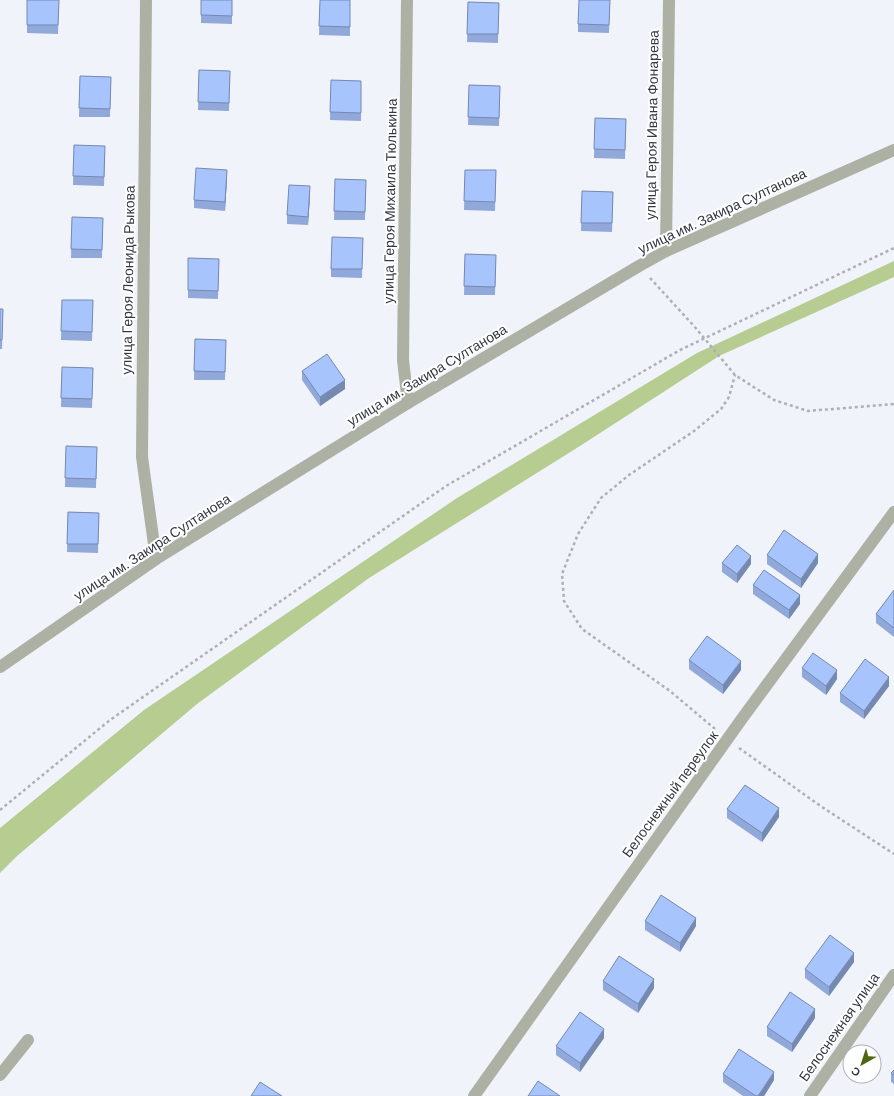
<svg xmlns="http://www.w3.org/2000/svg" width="894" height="1096" viewBox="0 0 894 1096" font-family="Barlow,sans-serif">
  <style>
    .green { fill: #b7cc91 }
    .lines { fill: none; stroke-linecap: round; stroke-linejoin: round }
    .path { stroke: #acb0b8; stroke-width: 2.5; stroke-dasharray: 3 3; stroke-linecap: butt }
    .minor { stroke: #acb1a4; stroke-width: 12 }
    .wall { fill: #90a9da }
    .shaded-wall { fill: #7589b1 }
    .building { fill: #a7c4fd; stroke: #7589b1 }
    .labels { text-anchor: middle; stroke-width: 4; stroke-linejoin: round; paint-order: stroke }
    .street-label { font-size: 14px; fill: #323843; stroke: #fff }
  </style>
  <rect width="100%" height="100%" fill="#f0f3f9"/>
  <path class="green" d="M 894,261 L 894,277 L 719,356 L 580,446 L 369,578 L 197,704 L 17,856 L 0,873 L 0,828 L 144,710 L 457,498 L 697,353 Z"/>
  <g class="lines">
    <g class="path">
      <path d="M 650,278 L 694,326 L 735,375 L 774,400 L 808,411 L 894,404"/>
      <path d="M 715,729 L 670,691 L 582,629 L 564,601 L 562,574 L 578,534 L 601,498 L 629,475 L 694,431 L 721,409 L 729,397 L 735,375"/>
      <path d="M 739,748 L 822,807 L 894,854"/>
      <path d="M 0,810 L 110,720 L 446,486 L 680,350 L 894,248"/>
    </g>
    <g class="minor">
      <path d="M 146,0 L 142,457 L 156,559"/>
      <path d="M 407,0 L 403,360 L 408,403"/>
      <path d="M 666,251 L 669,0"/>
      <path d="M 0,667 L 156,559 L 408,403 L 639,266 L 666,251 L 894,150"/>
      <path d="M 0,1075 L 28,1040"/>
      <path d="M 474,1096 L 741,720 L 894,512"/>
      <path d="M 810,1096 L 894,975"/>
    </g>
  </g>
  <g class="wall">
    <path d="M 27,0 L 59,0 L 58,34 L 27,33 Z"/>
    <path d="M 201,0 L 232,0 L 232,24 L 201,23 Z"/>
    <path d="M 320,0 L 350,0 L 350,36 L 319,35 Z"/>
    <path d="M 610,0 L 609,33 L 578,32 L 578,24 Z"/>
    <path d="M 468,2 L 499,3 L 498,43 L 467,42 Z"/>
    <path d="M 199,70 L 230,71 L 229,111 L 198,110 Z"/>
    <path d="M 80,76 L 111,77 L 110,117 L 79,117 Z"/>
    <path d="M 331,80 L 361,81 L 361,121 L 330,120 Z"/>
    <path d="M 469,85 L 500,86 L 499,126 L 468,125 Z"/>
    <path d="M 595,118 L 626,119 L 625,159 L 594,158 Z"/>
    <path d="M 74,145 L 105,154 L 104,186 L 73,185 Z"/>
    <path d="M 465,170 L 496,170 L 495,211 L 464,210 Z"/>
    <path d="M 227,178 L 225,211 L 194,208 L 194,200 Z"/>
    <path d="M 335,179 L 366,180 L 365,220 L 334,220 Z"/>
    <path d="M 582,191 L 613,192 L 612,232 L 581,231 Z"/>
    <path d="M 310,195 L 308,225 L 287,224 L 287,215 Z"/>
    <path d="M 72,217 L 103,218 L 102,258 L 71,258 Z"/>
    <path d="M 363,238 L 362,278 L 331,277 L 331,269 Z"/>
    <path d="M 465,254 L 496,255 L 495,295 L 464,295 Z"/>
    <path d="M 188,258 L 219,259 L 218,299 L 188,298 Z"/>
    <path d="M 62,300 L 93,300 L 92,341 L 61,340 Z"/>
    <path d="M 0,309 L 3,309 L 2,349 L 0,349 Z"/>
    <path d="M 195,339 L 226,340 L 225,380 L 194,380 Z"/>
    <path d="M 62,367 L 93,368 L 92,408 L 61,407 Z"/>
    <path d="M 302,371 L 345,389 L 320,406 L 302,380 Z"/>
    <path d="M 66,446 L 97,447 L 96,488 L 65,487 Z"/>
    <path d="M 68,512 L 99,513 L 98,553 L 67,552 Z"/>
    <path d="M 767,555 L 818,563 L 801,588 L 767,564 Z"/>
    <path d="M 722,563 L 751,564 L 737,583 L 722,572 Z"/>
    <path d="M 753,585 L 800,604 L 789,619 L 753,594 Z"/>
    <path d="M 894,590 L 894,637 L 876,623 L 876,614 Z"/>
    <path d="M 689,660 L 741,670 L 723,694 L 689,669 Z"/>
    <path d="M 802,668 L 837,679 L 826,695 L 802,677 Z"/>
    <path d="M 889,686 L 864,719 L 840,702 L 840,693 Z"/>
    <path d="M 727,809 L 779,817 L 762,842 L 727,818 Z"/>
    <path d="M 645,921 L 696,926 L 680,952 L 645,930 Z"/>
    <path d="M 854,962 L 829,996 L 805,978 L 805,969 Z"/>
    <path d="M 603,981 L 654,988 L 638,1013 L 603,990 Z"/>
    <path d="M 815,1018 L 792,1052 L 767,1036 L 767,1027 Z"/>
    <path d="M 604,1038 L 580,1072 L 556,1055 L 556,1046 Z"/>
    <path d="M 894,1070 L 894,1084 L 891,1082 L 891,1073 Z"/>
    <path d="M 723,1074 L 774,1080 L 764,1096 L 743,1096 L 723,1082 Z"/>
  </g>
  <g class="shaded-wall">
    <path d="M 227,170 L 227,178 L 225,211 L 225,202 Z"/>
    <path d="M 310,186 L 310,195 L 308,225 L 308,217 Z"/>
    <path d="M 345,380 L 345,389 L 320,406 L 320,397 Z"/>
    <path d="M 818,554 L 818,563 L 801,588 L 801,579 Z"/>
    <path d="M 751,556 L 751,564 L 737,583 L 737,574 Z"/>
    <path d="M 800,595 L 800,604 L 789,619 L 789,610 Z"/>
    <path d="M 741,661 L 741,670 L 723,694 L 723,685 Z"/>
    <path d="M 837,670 L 837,679 L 826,695 L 826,686 Z"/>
    <path d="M 889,677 L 889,686 L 864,719 L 864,711 Z"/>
    <path d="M 779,808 L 779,817 L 762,842 L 762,833 Z"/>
    <path d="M 696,918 L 696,926 L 680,952 L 680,943 Z"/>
    <path d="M 854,953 L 854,962 L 829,996 L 829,987 Z"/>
    <path d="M 654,979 L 654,988 L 638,1013 L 638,1004 Z"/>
    <path d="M 815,1009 L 815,1018 L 792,1052 L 792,1044 Z"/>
    <path d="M 604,1029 L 604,1038 L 580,1072 L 580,1063 Z"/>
    <path d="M 774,1072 L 774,1080 L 764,1096 L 758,1096 Z"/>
  </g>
  <g class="building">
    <path d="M 27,0 L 59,0 L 58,25 L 27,25 Z"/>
    <path d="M 201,0 L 232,0 L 232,16 L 201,15 Z"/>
    <path d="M 320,0 L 350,0 L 350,27 L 319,26 Z"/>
    <path d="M 579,0 L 610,0 L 609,25 L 578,24 Z"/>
    <path d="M 468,2 L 499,3 L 498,34 L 467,34 Z"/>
    <path d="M 199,70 L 230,71 L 229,103 L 198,102 Z"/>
    <path d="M 80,76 L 111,77 L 110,109 L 79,108 Z"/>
    <path d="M 331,80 L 361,81 L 361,113 L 330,112 Z"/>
    <path d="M 469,85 L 500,86 L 499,118 L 468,117 Z"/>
    <path d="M 595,118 L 626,119 L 625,150 L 594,149 Z"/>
    <path d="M 74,145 L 105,146 L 104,177 L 73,176 Z"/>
    <path d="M 196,168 L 227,170 L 225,202 L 194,200 Z"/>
    <path d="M 465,170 L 496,170 L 495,202 L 464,201 Z"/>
    <path d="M 335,179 L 366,180 L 365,212 L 334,211 Z"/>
    <path d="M 289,185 L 310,186 L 308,217 L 287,215 Z"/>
    <path d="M 582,191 L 613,192 L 612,223 L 581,223 Z"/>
    <path d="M 72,217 L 103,218 L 102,250 L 71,249 Z"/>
    <path d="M 332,237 L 363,238 L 362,269 L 331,269 Z"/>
    <path d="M 465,254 L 496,255 L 495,287 L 464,286 Z"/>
    <path d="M 188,258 L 219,259 L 218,291 L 188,290 Z"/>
    <path d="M 62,300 L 93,300 L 92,332 L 61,331 Z"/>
    <path d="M 0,309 L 3,309 L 2,340 L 0,340 Z"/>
    <path d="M 195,339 L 226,340 L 225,372 L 194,371 Z"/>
    <path d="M 327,354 L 345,380 L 320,397 L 302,371 Z"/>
    <path d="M 62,367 L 93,368 L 92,399 L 61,398 Z"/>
    <path d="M 66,446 L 97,447 L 96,479 L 65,478 Z"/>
    <path d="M 68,512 L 99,513 L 98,544 L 67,544 Z"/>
    <path d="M 784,530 L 818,554 L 801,579 L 767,555 Z"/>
    <path d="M 737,545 L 751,556 L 737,574 L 722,563 Z"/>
    <path d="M 764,570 L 800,595 L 789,610 L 753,585 Z"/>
    <path d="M 894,590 L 894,628 L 876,614 Z"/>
    <path d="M 707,636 L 741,661 L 723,685 L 689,660 Z"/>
    <path d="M 813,653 L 837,670 L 826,686 L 802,668 Z"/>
    <path d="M 865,659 L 889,677 L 864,711 L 840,693 Z"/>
    <path d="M 745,785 L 779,808 L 762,833 L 727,809 Z"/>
    <path d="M 661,895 L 696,918 L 680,943 L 645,921 Z"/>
    <path d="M 830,935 L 854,953 L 829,987 L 805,969 Z"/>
    <path d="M 619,956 L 654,979 L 638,1004 L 603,981 Z"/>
    <path d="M 790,992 L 815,1009 L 792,1044 L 767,1027 Z"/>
    <path d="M 580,1012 L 604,1029 L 580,1063 L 556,1046 Z"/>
    <path d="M 739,1049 L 774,1072 L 758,1096 L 756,1096 L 723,1074 Z"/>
    <path d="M 894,1070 L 894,1075 L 891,1073 Z"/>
    <path d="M 538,1081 L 560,1096 L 528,1096 Z"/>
    <path d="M 260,1082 L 282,1096 L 251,1096 Z"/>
  </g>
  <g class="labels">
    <g class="street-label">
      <text transform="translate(652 125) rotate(-89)" y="5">улица Героя Ивана Фонарева</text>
      <text transform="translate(390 201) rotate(-89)" y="5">улица Героя Михаила Тюлькина</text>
      <text transform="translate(722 211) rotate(-25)" y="5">улица им. Закира Султанова</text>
      <text transform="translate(128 280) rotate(-89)" y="5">улица Героя Леонида Рыкова</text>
      <text transform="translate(427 375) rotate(-31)" y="5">улица им. Закира Султанова</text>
      <text transform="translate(152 547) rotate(-33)" y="5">улица им. Закира Султанова</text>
      <text transform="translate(670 794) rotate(-54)" y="5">Белоснежный переулок</text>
      <text transform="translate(839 1027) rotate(-55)" y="5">Белоснежная улица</text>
    </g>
  </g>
  <g transform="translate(862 1064) rotate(219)"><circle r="19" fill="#ffffff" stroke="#adafb4"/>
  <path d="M0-3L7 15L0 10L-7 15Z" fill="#506613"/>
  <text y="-6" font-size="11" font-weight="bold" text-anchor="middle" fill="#323843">С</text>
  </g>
</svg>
